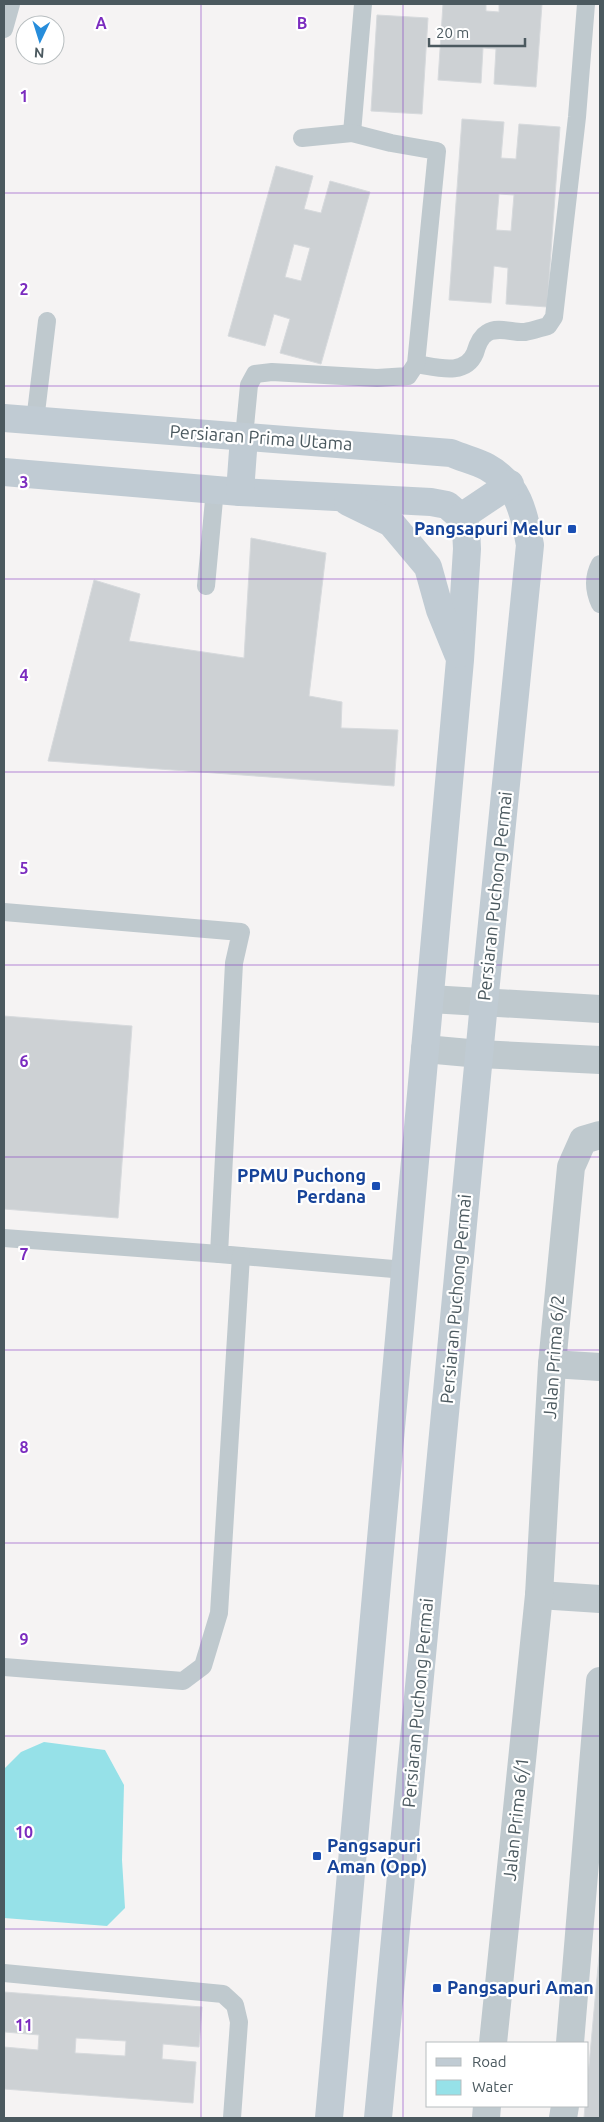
<svg xmlns="http://www.w3.org/2000/svg" width="604" height="2122" viewBox="0 0 604 2122" font-family="Ubuntu,sans-serif">
  <style>
    .water { fill: #96e1e8 }
    .building { fill: #cdd1d4; stroke: #d7dadd; fill-rule: evenodd }
    .lines { fill: none; stroke-linecap: round; stroke-linejoin: round }
    .lane { stroke: #bfc9ce; stroke-width: 18 }
    .street { stroke: #bfc9ce; stroke-width: 28 }
    .secondary { stroke: #c0cbd3; stroke-width: 28 }
    .grid { fill: none; stroke: #7b2cbf; stroke-width: 1; stroke-opacity: 0.55 }
    .transit-dot { fill: #1a4fb4; stroke: #fff; stroke-width: 2 }
    .labels { text-anchor: middle; stroke-width: 4.5; stroke-linejoin: round; paint-order: stroke }
    .street-label { font-size: 18px; fill: #4b595f; stroke: #fff }
    .transit-label { font-size: 18px; font-weight: bold; fill: #164399; stroke: #fff; text-anchor: end }
    .grid-label { font-size: 16px; text-anchor: middle; font-weight: bold; fill: #7b2cbf; stroke: #fff; stroke-width: 4.5; stroke-linejoin: round; paint-order: stroke }
  </style>
  <rect width="100%" height="100%" fill="#f5f3f3"/>
  <path class="water" d="M 44,1742 L 105,1750 L 124,1785 L 122,1860 L 125,1908 L 107,1926 L 4,1918 L 4,1769 L 21,1752 Z"/>
  <g class="building">
    <path d="M 443,4 L 486,4 L 486,11 L 499,12 L 499,4 L 542,4 L 536,87 L 494,84 L 496,49 L 483,48 L 481,83 L 438,80 Z"/>
    <path d="M 377,15 L 428,18 L 422,114 L 371,111 Z"/>
    <path d="M 462,119 L 504,122 L 501,158 L 516,159 L 519,124 L 560,127 L 547,307 L 506,304 L 508,268 L 494,266 L 491,303 L 449,300 ZM 499,194 L 514,195 L 511,231 L 496,230 Z"/>
    <path d="M 276,166 L 313,176 L 304,209 L 321,213 L 330,181 L 370,192 L 321,364 L 280,353 L 290,319 L 274,314 L 265,346 L 228,336 ZM 294,244 L 310,248 L 301,281 L 285,277 Z"/>
    <path d="M 251,538 L 326,553 L 309,696 L 342,702 L 341,728 L 398,730 L 394,786 L 48,761 L 94,580 L 140,594 L 129,641 L 244,658 Z"/>
    <path d="M 4,1016 L 132,1026 L 118,1218 L 4,1209 Z"/>
    <path d="M 600,1945 L 600,2118 L 584,2118 L 585,2106 L 588,2106 L 588,2076 Z"/>
    <path d="M 4,1992 L 202,2007 L 199,2047 L 163,2044 L 162,2059 L 196,2062 L 193,2103 L 4,2089 L 4,2047 L 38,2050 L 39,2035 L 5,2032 L 4,2047 ZM 76,2038 L 126,2041 L 125,2056 L 75,2053 Z"/>
  </g>
  <g class="lines">
    <g class="lane">
      <path d="M 4,29 L 11,4"/>
      <path d="M 352,133 L 363,4"/>
      <path d="M 416,364 C 436,367 465,377 475,353 C 477,346 480,337 487,333 C 498,326 513,333 525,332 C 532,331 540,328 548,326 L 554,317 L 577,117 L 586,4"/>
      <path d="M 35,421 L 47,321"/>
      <path d="M 244,437 L 249,385 L 255,374 L 272,372 L 377,378 L 408,376 L 416,364 L 437,151 L 391,143 L 352,133 L 302,138"/>
      <path d="M 600,564 C 593,577 594,591 600,604"/>
      <path d="M 206,586 L 215,489"/>
      <path d="M 4,912 L 241,932 L 234,963 L 219,1254 L 405,1270"/>
      <path d="M 4,1238 L 219,1254"/>
      <path d="M 4,1667 L 183,1681 L 203,1666 L 219,1613 L 241,1256"/>
      <path d="M 4,1973 L 223,1994 L 235,2005 L 239,2022 L 232,2118"/>
    </g>
    <g class="street">
      <path d="M 430,999 L 600,1009"/>
      <path d="M 425,1049 L 480,1054 L 600,1060"/>
      <path d="M 552,1364 L 600,1367"/>
      <path d="M 539,1595 L 600,1599"/>
      <path d="M 493,2043 L 539,1595 L 552,1364 L 571,1167 L 583,1140 L 600,1135"/>
      <path d="M 570,2043 L 600,1681"/>
      <path d="M 486,2118 L 487,2106"/>
      <path d="M 563,2118 L 565,2106"/>
    </g>
    <g class="secondary">
      <path d="M 4,418 L 451,453 C 462,458 476,461 487,467 C 518,484 524,512 530,545 L 484,1003 L 378,2118"/>
      <path d="M 4,472 L 240,492 L 431,502 L 447,505 L 461,517 L 466,528 L 467,549 L 460,660 L 329,2118"/>
      <path d="M 240,492 L 244,437"/>
      <path d="M 348,502 L 391,523 L 428,567 L 440,610 L 458,654"/>
      <path d="M 461,517 L 510,484"/>
    </g>
  </g>
  <path class="grid" d="M 201,4 L 201,2118M 403,4 L 403,2118M 4,193 L 600,193M 4,386 L 600,386M 4,579 L 600,579M 4,772 L 600,772M 4,965 L 600,965M 4,1157 L 600,1157M 4,1350 L 600,1350M 4,1543 L 600,1543M 4,1736 L 600,1736M 4,1929 L 600,1929"/>
  <g class="transit-dot">
    <rect x="567" y="524" width="10" height="10" rx="2.5"/>
    <rect x="371" y="1181" width="10" height="10" rx="2.5"/>
    <rect x="312" y="1851" width="10" height="10" rx="2.5"/>
    <rect x="432" y="1983" width="10" height="10" rx="2.5"/>
  </g>
  <g class="labels">
    <g class="street-label">
      <text transform="translate(261 438) rotate(4)" y="6">Persiaran Prima Utama</text>
      <text transform="translate(495 896) rotate(-84)" y="6">Persiaran Puchong Permai</text>
      <text transform="translate(456 1299) rotate(-85)" y="6">Persiaran Puchong Permai</text>
      <text transform="translate(554 1357) rotate(-86)" y="6">Jalan Prima 6/2</text>
      <text transform="translate(418 1703) rotate(-85)" y="6">Persiaran Puchong Permai</text>
      <text transform="translate(516 1819) rotate(-84)" y="6">Jalan Prima 6/1</text>
    </g>
    <g class="transit-label">
      <text x="562" y="535">Pangsapuri Melur</text>
      <text x="366" y="1182">PPMU Puchong<tspan x="366" dy="21">Perdana</tspan></text>
      <text x="327" y="1852" text-anchor="start">Pangsapuri<tspan x="327" dy="21">Aman (Opp)</tspan></text>
      <text x="447" y="1994" text-anchor="start">Pangsapuri Aman</text>
    </g>
  </g>
  <g class="grid-label">
    <text x="101" y="29">A</text>
    <text x="302" y="29">B</text>
    <text x="24" y="102">1</text>
    <text x="24" y="295">2</text>
    <text x="24" y="488">3</text>
    <text x="24" y="681">4</text>
    <text x="24" y="874">5</text>
    <text x="24" y="1067">6</text>
    <text x="24" y="1260">7</text>
    <text x="24" y="1453">8</text>
    <text x="24" y="1645">9</text>
    <text x="24" y="1838">10</text>
    <text x="24" y="2031">11</text>
  </g>
  <rect width="604" height="2122" fill="none" stroke="#4b595f" stroke-width="10"/>
  <rect x="426" y="2042" width="162" height="65" fill="#ffffff" stroke="#b7bdbf"/>
  <rect x="436" y="2058" width="25" height="8" fill="#c0cbd3" stroke="#b7bdbf"/>
  <text x="472" y="2067" font-size="15" fill="#4b595f">Road</text>
  <rect x="436" y="2080" width="25" height="15" fill="#96e1e8" stroke="#b7bdbf"/>
  <text x="472" y="2092" font-size="15" fill="#4b595f">Water</text>
  <g transform="translate(40 40) rotate(184)"><circle r="24" fill="#ffffff" stroke="#b7bdbf"/>
  <path d="M0-4L9 19L0 12L-9 19Z" fill="#278ddb"/>
  <text y="-8" font-size="14" font-weight="bold" text-anchor="middle" fill="#4b595f">N</text>
  </g>
  <path d="M429 38v8h96v-8" fill="none" stroke="#4b595f" stroke-width="2.5"/>
  <text x="436" y="38" font-size="15" fill="#4b595f" stroke="#ffffff" stroke-width="4" paint-order="stroke">20 m</text>
</svg>
